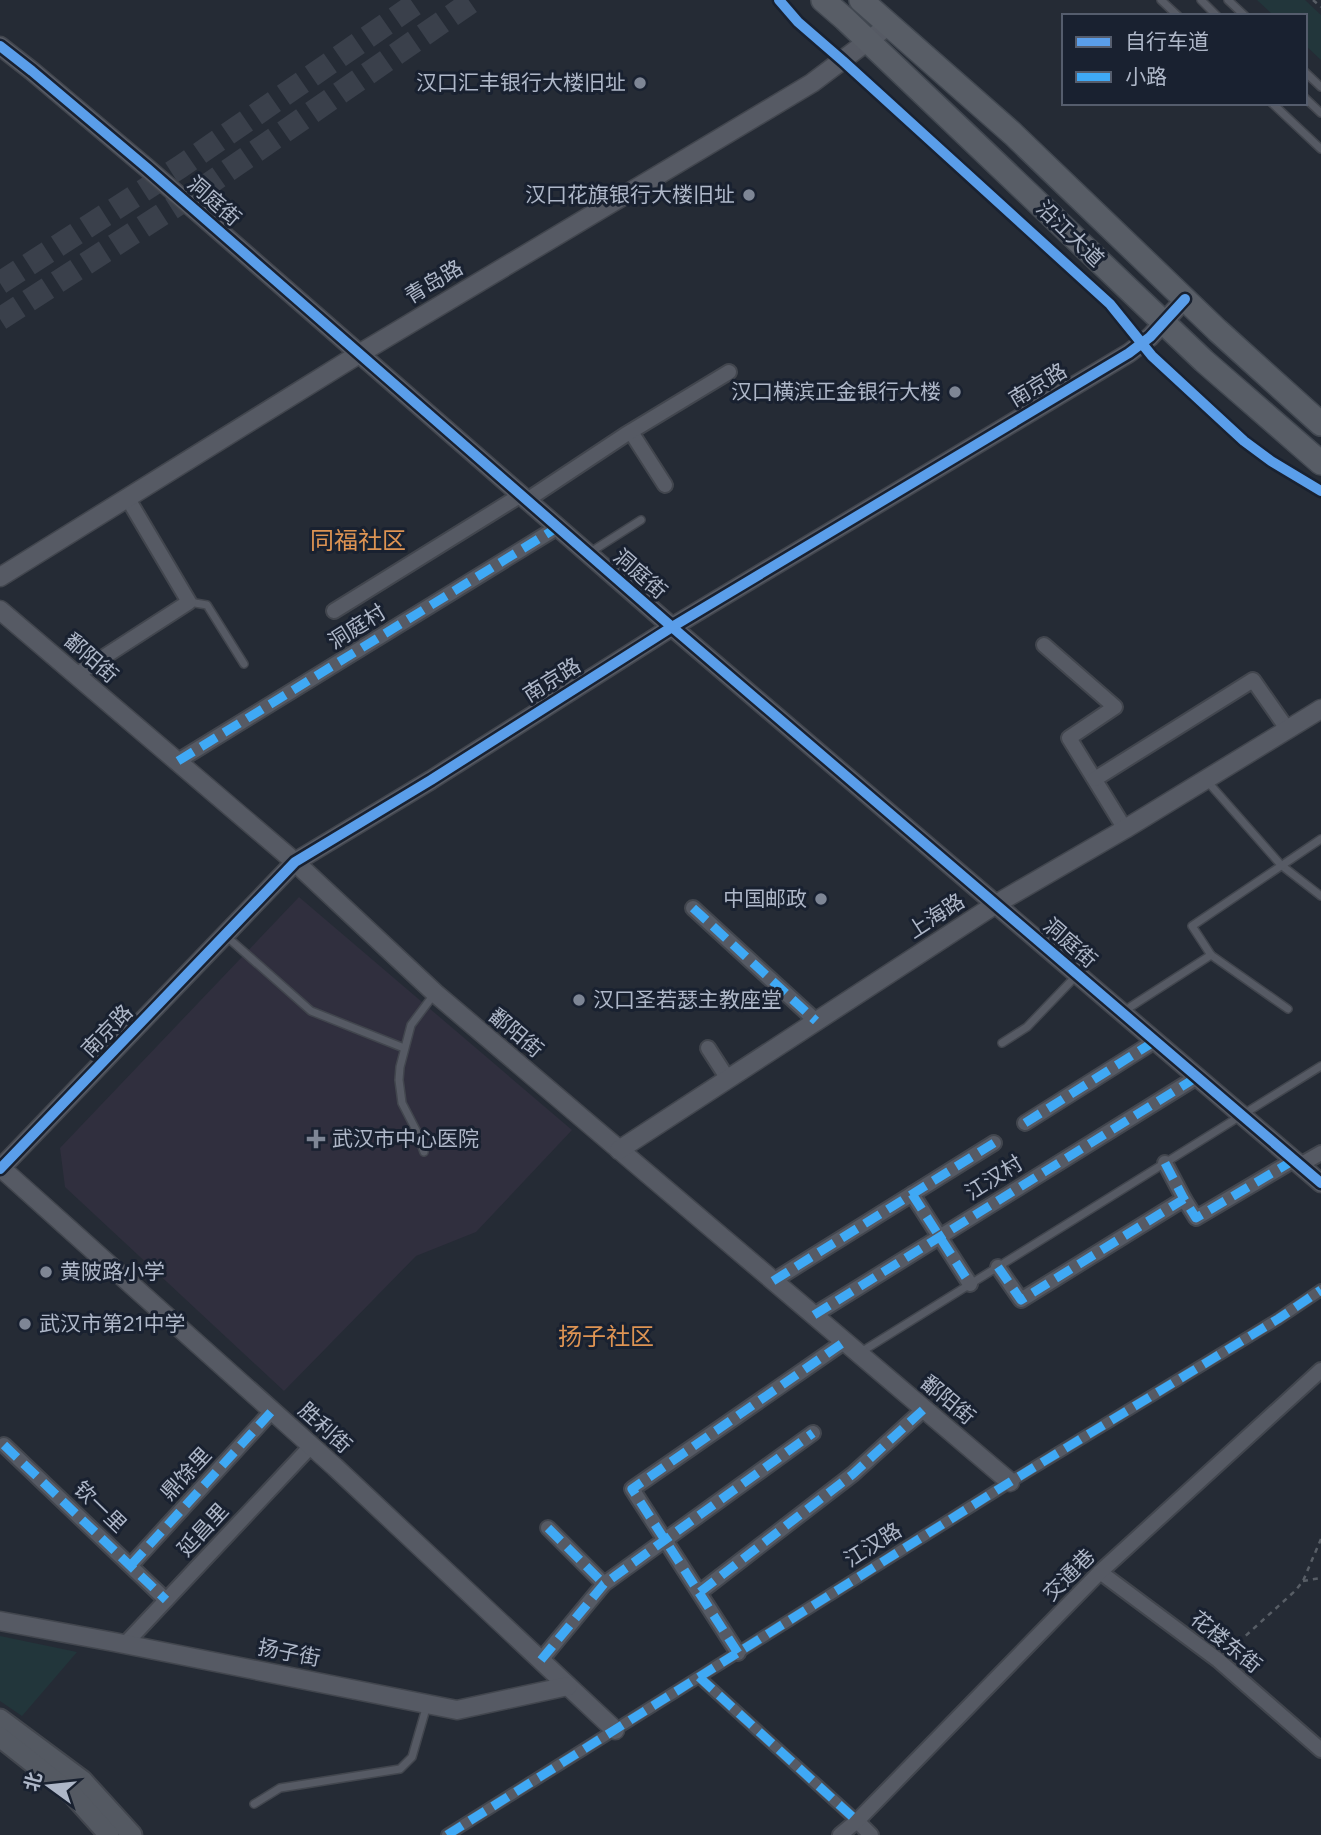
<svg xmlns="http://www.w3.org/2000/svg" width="1321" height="1835" viewBox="0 0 1321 1835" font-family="Figtree,'Noto Sans SC',sans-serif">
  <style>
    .medical { fill: #302f3e }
    .green { fill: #22363b }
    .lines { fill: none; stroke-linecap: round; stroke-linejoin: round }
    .primary-tunnel { stroke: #3a404b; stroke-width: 23; stroke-dasharray: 23 11; stroke-linecap: butt }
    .service-casing { stroke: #42464e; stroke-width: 10 }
    .pedestrian-casing { stroke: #42464e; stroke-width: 14 }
    .minor-casing { stroke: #42464e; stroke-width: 18 }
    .tertiary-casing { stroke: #42464e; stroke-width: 21 }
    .secondary-casing { stroke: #42464e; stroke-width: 23 }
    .primary-casing { stroke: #424851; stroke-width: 26 }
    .path { stroke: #585e66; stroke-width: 2.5; stroke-dasharray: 5 5; stroke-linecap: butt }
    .service { stroke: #565a64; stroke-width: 7 }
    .pedestrian { stroke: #565a64; stroke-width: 10 }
    .minor { stroke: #565a64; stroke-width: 14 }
    .tertiary { stroke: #565a64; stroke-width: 18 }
    .secondary { stroke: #545962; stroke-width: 19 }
    .primary { stroke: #585d66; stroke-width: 23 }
    .quiet { stroke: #3fa9f5; stroke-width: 9; stroke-dasharray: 18 9; stroke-linecap: butt }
    .cycleway-casing { stroke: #192130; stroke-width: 15 }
    .cycleway { stroke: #5a9eea; stroke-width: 10 }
    .poi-dot { fill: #7e8695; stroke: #192130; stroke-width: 2.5 }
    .labels { text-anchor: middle; stroke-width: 6; stroke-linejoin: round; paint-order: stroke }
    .poi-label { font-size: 21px; fill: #aeb7c8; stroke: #192130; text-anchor: end }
    .street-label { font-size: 21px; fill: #aeb7c8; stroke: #192130 }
    .quarter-label { font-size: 24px; fill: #de9453; stroke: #192130 }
  </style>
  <rect width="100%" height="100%" fill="#252b35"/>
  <path class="medical" d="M 299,897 L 572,1130 L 476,1232 L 416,1256 L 284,1391 L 65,1187 L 60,1148 Z"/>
  <g class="green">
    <path d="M 1257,0 L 1305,0 L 1321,15 L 1321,60 L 1305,45 L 1305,16 L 1274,16 Z"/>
    <path d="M 0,1636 L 77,1652 L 22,1716 L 0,1701 Z"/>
  </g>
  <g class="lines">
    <g class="primary-tunnel">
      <path d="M 0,283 L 180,167 L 421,0"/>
      <path d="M 0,319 L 197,192 L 474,0"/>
    </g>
    <defs>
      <g id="service">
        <path d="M 1161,0 L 1178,16"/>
        <path d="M 1201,0 L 1217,16"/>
        <path d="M 1228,0 L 1245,16"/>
        <path d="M 1305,72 L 1321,87"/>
        <path d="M 1305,98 L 1321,113"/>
        <path d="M 1272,103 L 1321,149"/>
        <path d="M 589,553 L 641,520"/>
        <path d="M 189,602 L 207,605 L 244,664"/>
        <path d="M 1207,781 L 1281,865 L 1321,896"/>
        <path d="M 226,936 L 311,1011 L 404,1048"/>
        <path d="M 1211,955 L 1288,1009"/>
        <path d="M 1124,1011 L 1211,955 L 1192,926 L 1321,839"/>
        <path d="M 1002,1043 L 1027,1027 L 1077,975"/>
        <path d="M 424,1152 L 417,1132 L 402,1103 L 399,1080 L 400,1067 L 411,1025 L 435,993"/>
        <path d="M 861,1352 L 1321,1066"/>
        <path d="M 254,1804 L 280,1788 L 400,1769 L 412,1757 L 427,1705"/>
      </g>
      <g id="pedestrian">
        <path d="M 699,1677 L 857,1821"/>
        <path d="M 447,1835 L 1010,1482 L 1278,1319 L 1321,1290"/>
      </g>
      <g id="minor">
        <path d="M 631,432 L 665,485"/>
        <path d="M 527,500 L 625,435 L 729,372"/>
        <path d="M 334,611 L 521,495"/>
        <path d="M 1044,645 L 1115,707 L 1069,738 L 1125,829"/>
        <path d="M 76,675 L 189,602 L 128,499"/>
        <path d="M 178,761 L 558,527"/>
        <path d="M 1095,779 L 1253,680 L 1288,730"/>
        <path d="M 693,908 L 816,1021"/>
        <path d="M 708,1048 L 728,1079"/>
        <path d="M 1025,1123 L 1155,1041"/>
        <path d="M 1165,1163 L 1184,1199"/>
        <path d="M 1300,1165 L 1321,1153"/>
        <path d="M 912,1194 L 970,1284"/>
        <path d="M 998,1267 L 1021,1300 L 1184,1199 L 1196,1218 L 1294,1160"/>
        <path d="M 773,1281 L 994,1143"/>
        <path d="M 814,1315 L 1197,1077"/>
        <path d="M 4,1445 L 166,1600"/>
        <path d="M 548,1528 L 604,1584"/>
        <path d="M 131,1565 L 272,1411"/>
        <path d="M 1100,1572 L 1218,1660 L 1321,1750"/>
        <path d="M 700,1592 L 853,1474 L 924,1409"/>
        <path d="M 125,1644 L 311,1446"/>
        <path d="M 738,1653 L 632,1489 L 844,1342"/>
        <path d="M 541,1660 L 604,1584 L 813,1433"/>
        <path d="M 857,1821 L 871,1835"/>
        <path d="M 840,1835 L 857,1821 L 1100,1572 L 1321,1370"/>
      </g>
      <g id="tertiary">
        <path d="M 0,46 L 32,71 L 147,168 L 672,627 L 1321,1183"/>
        <path d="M 0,577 L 359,354 L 812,83 L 889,25"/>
        <path d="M 0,610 L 295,862 L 435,993 L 1010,1482"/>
        <path d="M 619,1150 L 996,904 L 1125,829 L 1321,709"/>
        <path d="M 0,1167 L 335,1467 L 615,1730"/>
        <path d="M 0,1169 L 295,862 L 431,780 L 672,627 L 1129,353 L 1150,337 L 1185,299"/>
        <path d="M 0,1621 L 114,1642 L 457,1710 L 568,1686"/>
      </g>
      <g id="secondary">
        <path d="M 0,1719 L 82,1780 L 132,1835"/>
        <path d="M 0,1737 L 73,1795 L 109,1835"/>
      </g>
      <g id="primary">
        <path d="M 823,0 L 845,19 L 1204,361 L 1321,463"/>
        <path d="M 861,0 L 1013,134 L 1217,330 L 1321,424"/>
      </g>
    </defs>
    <use href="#service" class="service-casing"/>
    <use href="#pedestrian" class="pedestrian-casing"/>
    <use href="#minor" class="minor-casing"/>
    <use href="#tertiary" class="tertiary-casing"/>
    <use href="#secondary" class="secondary-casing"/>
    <use href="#primary" class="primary-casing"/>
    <g class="path">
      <path d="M 1313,0 L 1321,7"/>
      <path d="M 1303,1581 L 1321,1578"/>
      <path d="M 1231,1649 L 1295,1591 L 1303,1581 L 1321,1539"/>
    </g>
    <use href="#service" class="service"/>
    <use href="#pedestrian" class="pedestrian"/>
    <use href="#minor" class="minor"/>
    <use href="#tertiary" class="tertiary"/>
    <use href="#secondary" class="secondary"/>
    <use href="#primary" class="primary"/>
    <g class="quiet">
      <path d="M 178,761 L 558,527"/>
      <path d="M 693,908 L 816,1021"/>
      <path d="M 1025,1123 L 1155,1041"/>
      <path d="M 1165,1163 L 1184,1199"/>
      <path d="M 912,1194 L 970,1284"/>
      <path d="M 998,1267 L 1021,1300 L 1184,1199 L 1196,1218 L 1294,1160"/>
      <path d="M 773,1281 L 994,1143"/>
      <path d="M 814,1315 L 1197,1077"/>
      <path d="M 4,1445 L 166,1600"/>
      <path d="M 548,1528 L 604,1584"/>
      <path d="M 131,1565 L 272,1411"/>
      <path d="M 700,1592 L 853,1474 L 924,1409"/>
      <path d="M 738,1653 L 632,1489 L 844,1342"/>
      <path d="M 541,1660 L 604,1584 L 813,1433"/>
      <path d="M 699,1677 L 857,1821"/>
      <path d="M 447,1835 L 1010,1482 L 1278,1319 L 1321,1290"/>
    </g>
    <defs>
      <g id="cycleway">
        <path d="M 779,0 L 798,22 L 843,61 L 1110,304 L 1152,356 L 1244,441 L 1271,461 L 1321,491"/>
        <path d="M 0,46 L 32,71 L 147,168 L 672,627 L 1321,1183"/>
        <path d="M 0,1169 L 295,862 L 431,780 L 672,627 L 1129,353 L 1150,337 L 1185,299"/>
      </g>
    </defs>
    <use href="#cycleway" class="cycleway-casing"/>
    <use href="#cycleway" class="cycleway"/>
  </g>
  <g class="poi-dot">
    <circle cx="640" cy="83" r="7"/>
    <circle cx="749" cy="195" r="7"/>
    <circle cx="955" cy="392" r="7"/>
    <circle cx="821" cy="899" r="7"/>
    <circle cx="579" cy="1000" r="7"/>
    <path d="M312.5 1128.5h7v7h7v7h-7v7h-7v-7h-7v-7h7z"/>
    <circle cx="46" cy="1272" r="7"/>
    <circle cx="25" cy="1324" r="7"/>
  </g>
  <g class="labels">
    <g class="poi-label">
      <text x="626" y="90">汉口汇丰银行大楼旧址</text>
      <text x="735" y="202">汉口花旗银行大楼旧址</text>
      <text x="941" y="399">汉口横滨正金银行大楼</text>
      <text x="807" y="906">中国邮政</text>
      <text x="593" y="1007" text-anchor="start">汉口圣若瑟主教座堂</text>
      <text x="332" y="1146" text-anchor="start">武汉市中心医院</text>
      <text x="60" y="1279" text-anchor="start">黄陂路小学</text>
      <text x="39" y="1331" text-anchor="start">武汉市第21中学</text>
    </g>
    <g class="street-label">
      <text transform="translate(214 201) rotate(41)" y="7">洞庭街</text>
      <text transform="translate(1070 234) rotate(44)" y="7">沿江大道</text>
      <text transform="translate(434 282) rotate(-31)" y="7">青岛路</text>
      <text transform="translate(1038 385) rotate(-31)" y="7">南京路</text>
      <text transform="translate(640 574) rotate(41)" y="7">洞庭街</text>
      <text transform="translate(357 627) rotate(-32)" y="7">洞庭村</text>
      <text transform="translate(91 658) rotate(41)" y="7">鄱阳街</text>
      <text transform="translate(552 680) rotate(-32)" y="7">南京路</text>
      <text transform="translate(936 916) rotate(-33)" y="7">上海路</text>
      <text transform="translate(1070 943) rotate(41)" y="7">洞庭街</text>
      <text transform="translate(107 1031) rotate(-46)" y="7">南京路</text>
      <text transform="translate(516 1033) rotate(40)" y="7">鄱阳街</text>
      <text transform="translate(994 1178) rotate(-32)" y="7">江汉村</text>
      <text transform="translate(948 1400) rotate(40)" y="7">鄱阳街</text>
      <text transform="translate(325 1428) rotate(42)" y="7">胜利街</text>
      <text transform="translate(186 1474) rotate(-47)" y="7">鼎馀里</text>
      <text transform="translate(100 1507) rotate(44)" y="7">钦一里</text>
      <text transform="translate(203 1530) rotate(-47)" y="7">延昌里</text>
      <text transform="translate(873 1545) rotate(-32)" y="7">江汉路</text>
      <text transform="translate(1069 1575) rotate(-45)" y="7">交通巷</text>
      <text transform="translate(1226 1642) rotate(39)" y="7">花楼东街</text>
      <text transform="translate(289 1653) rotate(11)" y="7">扬子街</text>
    </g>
    <g class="quarter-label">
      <text x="358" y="549">同福社区</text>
      <text x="606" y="1345">扬子社区</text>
    </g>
  </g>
  <rect x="1062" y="14" width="245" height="91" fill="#192130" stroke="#555d6d" stroke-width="2"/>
  <rect x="1076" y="37" width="35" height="10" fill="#5a9eea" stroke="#555d6d" stroke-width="2"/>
  <text x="1125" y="49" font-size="21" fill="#aeb7c8">自行车道</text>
  <rect x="1076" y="72" width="35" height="10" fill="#3fa9f5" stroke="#555d6d" stroke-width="2"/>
  <text x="1125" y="84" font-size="21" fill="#aeb7c8">小路</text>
  <g transform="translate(49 1786) rotate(285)" stroke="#192130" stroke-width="5" paint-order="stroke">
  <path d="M0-5L12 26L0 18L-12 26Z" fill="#aeb7c8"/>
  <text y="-10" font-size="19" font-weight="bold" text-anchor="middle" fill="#aeb7c8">北</text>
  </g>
</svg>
